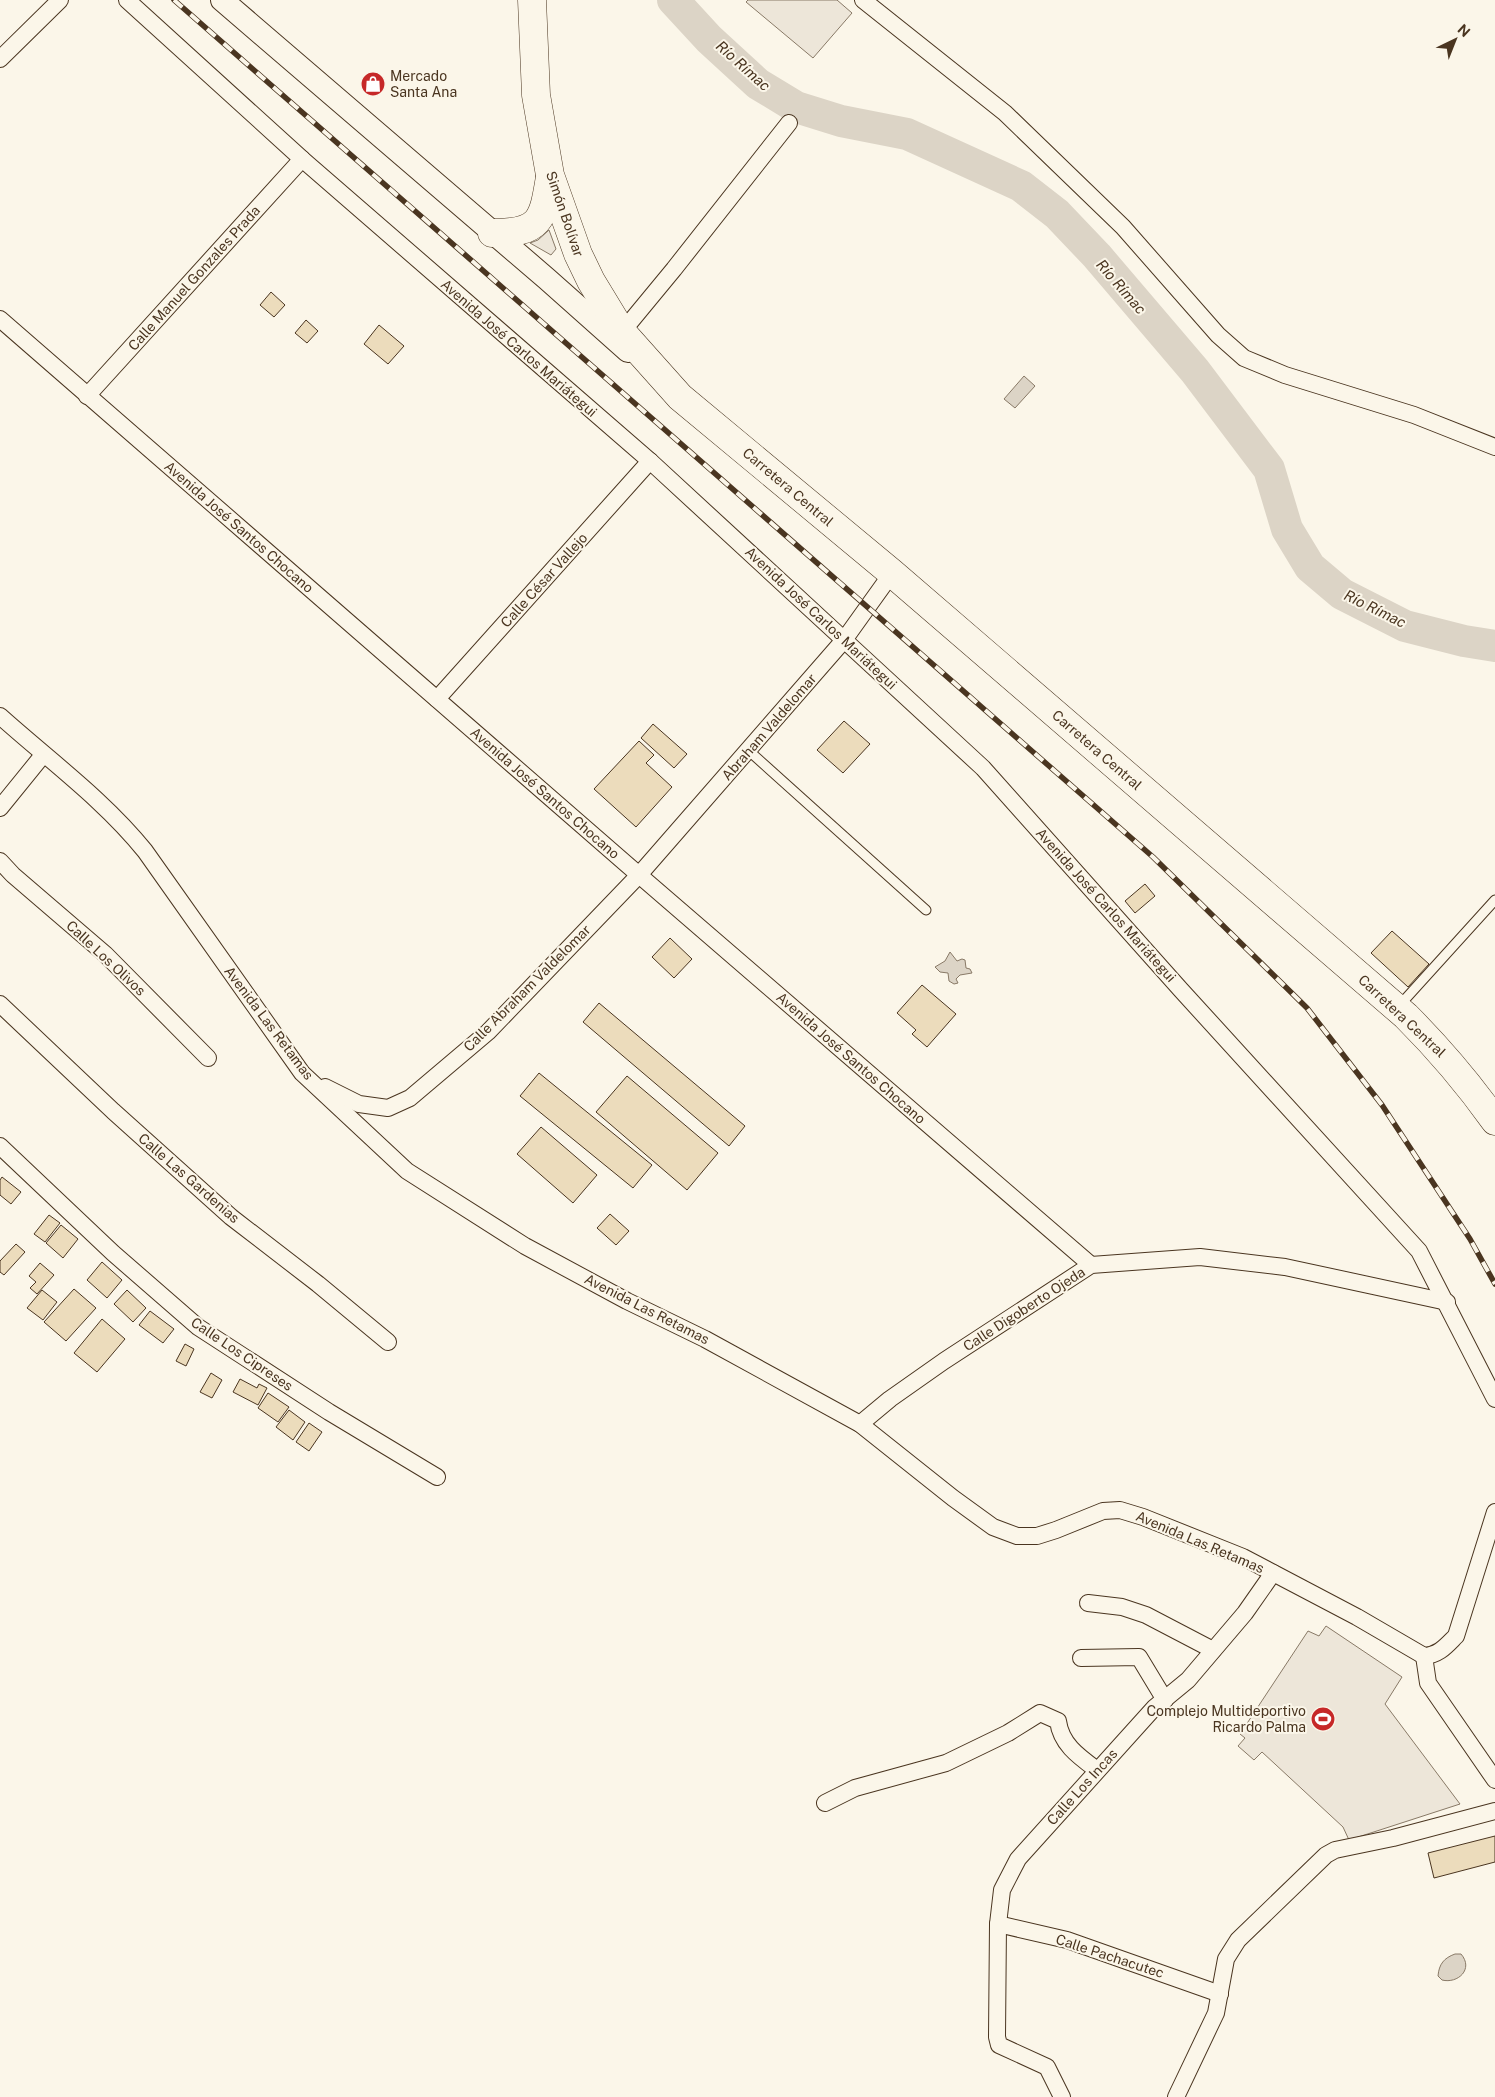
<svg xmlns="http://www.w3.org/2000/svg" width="1495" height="2097" viewBox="0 0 1495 2097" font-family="'Public Sans',sans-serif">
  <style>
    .green { fill: #ede6d9; stroke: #887966 }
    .water { fill: #dcd4c6; stroke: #887966 }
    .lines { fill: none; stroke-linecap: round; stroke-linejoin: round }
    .river { stroke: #dcd4c6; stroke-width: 32 }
    .building { fill: #ecdcbc; stroke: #4a3520 }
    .lane-casing { stroke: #4a3520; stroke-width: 11 }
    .street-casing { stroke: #4a3520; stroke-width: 18 }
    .secondary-casing { stroke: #4a3520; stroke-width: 24 }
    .highway-casing { stroke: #4a3520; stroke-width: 29 }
    .lane { stroke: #fbf6e9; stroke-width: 9 }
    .street { stroke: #fbf6e9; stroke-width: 16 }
    .secondary { stroke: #fbf6e9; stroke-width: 22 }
    .highway { stroke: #fbf6e9; stroke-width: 28 }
    .rail-casing { stroke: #4a3520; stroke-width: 5.5 }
    .rail { stroke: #fbf6e9; stroke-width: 4; stroke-dasharray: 11; stroke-linecap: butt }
    .labels { text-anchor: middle; stroke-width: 4; stroke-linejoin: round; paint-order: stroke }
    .poi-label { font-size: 14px; fill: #4a3520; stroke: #fbf6e9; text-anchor: start }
    .street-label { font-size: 14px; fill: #4a3520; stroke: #fbf6e9 }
    .water-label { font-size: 15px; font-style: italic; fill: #4a3520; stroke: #fbf6e9 }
  </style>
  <rect width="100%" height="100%" fill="#fbf6e9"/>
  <g class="green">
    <path d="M 748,0 L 837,0 L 852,13 L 813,58 L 746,2 Z"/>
    <path d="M 549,230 L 556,249 L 551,255 L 530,243 L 538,240 Z"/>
    <path d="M 1326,1626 L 1402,1677 L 1385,1704 L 1460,1804 L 1349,1840 L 1343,1827 L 1262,1752 L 1254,1760 L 1238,1746 L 1245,1738 L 1240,1734 L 1308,1631 L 1319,1636 Z"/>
  </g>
  <g class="water">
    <path d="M 1024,376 L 1035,386 L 1015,408 L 1004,399 Z"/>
    <path d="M 950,952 L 957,961 L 962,959 L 965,960 L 966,968 L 970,969 L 972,973 L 960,975 L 956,979 L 958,983 L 954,984 L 949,981 L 948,973 L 940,972 L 935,967 L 945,961 Z"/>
    <path d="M 1455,1954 L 1461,1954 C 1474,1969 1458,1984 1442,1980 L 1438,1976 C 1439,1964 1444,1958 1455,1954 Z"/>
  </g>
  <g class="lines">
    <path class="river" d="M 673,0 L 709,39 L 758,84 L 796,107 L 841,121 L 907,134 L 1021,186 L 1057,214 L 1097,256 L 1195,371 L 1269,469 L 1287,529 L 1310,567 L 1342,594 L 1405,626 L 1464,641 L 1495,646"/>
  </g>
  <g class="building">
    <path d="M 271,292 L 285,305 L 274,317 L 260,305 Z"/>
    <path d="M 306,320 L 318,331 L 307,343 L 295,333 Z"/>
    <path d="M 379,325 L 404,346 L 388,364 L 364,344 Z"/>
    <path d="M 844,721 L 870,744 L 843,773 L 817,750 Z"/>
    <path d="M 653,724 L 687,754 L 674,768 L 641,738 Z"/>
    <path d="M 639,741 L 654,755 L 646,763 L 672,787 L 636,827 L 594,789 Z"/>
    <path d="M 1145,884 L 1155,896 L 1135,913 L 1125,901 Z"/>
    <path d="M 1392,931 L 1429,964 L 1408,987 L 1371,953 Z"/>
    <path d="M 670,938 L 692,959 L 674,978 L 652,957 Z"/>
    <path d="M 922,985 L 956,1014 L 927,1047 L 912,1034 L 916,1030 L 897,1013 Z"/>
    <path d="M 599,1003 L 745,1126 L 729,1146 L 583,1022 Z"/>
    <path d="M 539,1073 L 652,1165 L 633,1188 L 520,1096 Z"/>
    <path d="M 627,1076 L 718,1153 L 687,1190 L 596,1112 Z"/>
    <path d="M 541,1127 L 597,1175 L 573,1203 L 517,1154 Z"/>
    <path d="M 2,1177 L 21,1192 L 11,1204 L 0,1195 L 0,1180 Z"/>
    <path d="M 610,1214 L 629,1231 L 616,1245 L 597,1228 Z"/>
    <path d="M 49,1215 L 60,1223 L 45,1242 L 34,1234 Z"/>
    <path d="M 61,1225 L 78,1239 L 63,1258 L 46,1243 Z"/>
    <path d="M 16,1244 L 25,1252 L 4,1275 L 0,1272 L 0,1261 Z"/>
    <path d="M 102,1262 L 122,1280 L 107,1298 L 87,1280 Z"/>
    <path d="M 40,1263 L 54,1275 L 37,1294 L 30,1288 L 36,1282 L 29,1276 Z"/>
    <path d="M 74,1289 L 96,1308 L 66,1341 L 44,1322 Z"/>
    <path d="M 42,1290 L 57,1302 L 43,1320 L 27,1308 Z"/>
    <path d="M 127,1290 L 146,1308 L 133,1322 L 114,1304 Z"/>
    <path d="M 150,1311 L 174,1329 L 163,1343 L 139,1325 Z"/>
    <path d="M 102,1319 L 125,1339 L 97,1372 L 74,1353 Z"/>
    <path d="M 185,1344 L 194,1349 L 186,1366 L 176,1361 Z"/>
    <path d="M 211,1373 L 222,1380 L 212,1398 L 200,1392 Z"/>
    <path d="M 240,1379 L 257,1388 L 259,1384 L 267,1388 L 258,1405 L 233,1392 Z"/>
    <path d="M 268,1393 L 289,1407 L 278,1422 L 258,1408 Z"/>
    <path d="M 289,1410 L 305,1422 L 293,1440 L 276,1427 Z"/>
    <path d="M 309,1423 L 322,1432 L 309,1451 L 296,1442 Z"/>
    <path d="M 1495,1836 L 1495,1862 L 1434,1878 L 1428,1853 Z"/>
  </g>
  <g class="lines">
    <defs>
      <g id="lane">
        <path d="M 748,750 L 926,910"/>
        <path d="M 1399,1006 L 1495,900"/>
      </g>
      <g id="street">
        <path d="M 127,0 L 302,159 L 650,461 L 983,768 L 1181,990 L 1419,1251 L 1495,1399"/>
        <path d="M 863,0 L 1005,113 L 1123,227 L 1218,335 L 1244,358 L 1285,375 L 1414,415 L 1495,447"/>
        <path d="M 0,59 L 60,0"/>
        <path d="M 0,319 L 639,875 L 1091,1265"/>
        <path d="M 622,332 L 674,269 L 789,123"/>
        <path d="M 87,396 L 302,159"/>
        <path d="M 437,699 L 650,461"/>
        <path d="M 0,716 C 49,760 104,800 145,851 L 302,1073 L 407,1171 L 525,1246 L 627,1301 L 705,1339 L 860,1424 L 953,1498 L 993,1527 L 1017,1536 L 1037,1536 L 1056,1530 L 1103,1511 L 1120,1510 L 1143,1517 L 1243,1557 L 1357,1617 L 1424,1656 C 1439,1655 1446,1646 1456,1636 L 1495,1512"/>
        <path d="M 0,808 L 43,755"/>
        <path d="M 0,861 L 13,875 L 105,954 L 208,1058"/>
        <path d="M 0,1004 L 113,1111 L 231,1217 L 318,1284 L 388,1342"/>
        <path d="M 325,1087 L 359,1104 L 388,1108 L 410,1098 L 488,1032 L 639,875 L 844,640 L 892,573"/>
        <path d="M 0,1146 L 113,1253 L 198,1327 L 329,1412 L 437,1477"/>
        <path d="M 860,1424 L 890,1399 L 944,1361 L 1091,1265 L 1200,1257 L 1285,1267 L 1447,1302"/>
        <path d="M 1088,1603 L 1122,1607 L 1146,1615 L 1213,1650"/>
        <path d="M 1424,1656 L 1428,1683 L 1495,1780"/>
        <path d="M 1081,1658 L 1139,1657 L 1165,1700"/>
        <path d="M 825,1803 L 855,1788 L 946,1763 L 1008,1733 L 1040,1713 L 1058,1721 C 1061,1744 1078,1756 1097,1770"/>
        <path d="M 998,1924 L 1067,1940 L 1220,1994"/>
        <path d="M 1062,2097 L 1047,2067 L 999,2045 L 997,2037 L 998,1924 L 1002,1890 L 1018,1859 L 1154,1708 L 1188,1680 L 1245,1613 L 1273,1573"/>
        <path d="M 1176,2097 L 1216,2013 L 1226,1959 L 1238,1940 L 1326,1855 L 1335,1850 L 1393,1838 L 1495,1811"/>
      </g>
      <path id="secondary" d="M 222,0 L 547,279 L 628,351"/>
      <g id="highway">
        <path d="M 532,0 L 536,95 L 550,175 L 578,254 L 591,281 L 622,332 L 680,397 L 892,573 L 1406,1016 C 1439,1049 1468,1083 1495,1121"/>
        <path d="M 492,233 C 541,233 543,220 550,177"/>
      </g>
    </defs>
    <use href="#lane" class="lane-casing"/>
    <use href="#street" class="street-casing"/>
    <use href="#secondary" class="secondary-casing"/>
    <use href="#highway" class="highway-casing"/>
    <use href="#lane" class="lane"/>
    <use href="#street" class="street"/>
    <use href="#secondary" class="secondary"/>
    <use href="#highway" class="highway"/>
    <defs>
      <path id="rail" d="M 174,0 L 1153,857 L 1307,1008 L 1382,1105 L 1470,1239 L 1495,1284"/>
    </defs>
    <use href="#rail" class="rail-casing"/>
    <use href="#rail" class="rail"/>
  </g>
  <defs>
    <symbol id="shop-disc" viewBox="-11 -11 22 22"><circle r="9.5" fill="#c62828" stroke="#fbf6e9"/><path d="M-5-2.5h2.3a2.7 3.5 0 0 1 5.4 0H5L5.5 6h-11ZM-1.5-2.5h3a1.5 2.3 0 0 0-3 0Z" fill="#fff"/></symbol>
    <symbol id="stadium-disc" viewBox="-11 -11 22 22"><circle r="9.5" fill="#c62828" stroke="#fbf6e9"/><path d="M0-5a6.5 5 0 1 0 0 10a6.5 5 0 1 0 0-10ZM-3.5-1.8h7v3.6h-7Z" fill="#fff"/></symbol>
  </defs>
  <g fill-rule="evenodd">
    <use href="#shop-disc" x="359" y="70" width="28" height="28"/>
    <use href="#stadium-disc" x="1309" y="1705" width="28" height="28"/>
  </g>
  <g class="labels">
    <g class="poi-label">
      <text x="390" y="81">Mercado<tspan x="390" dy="16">Santa Ana</tspan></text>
      <text x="1306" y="1716" text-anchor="end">Complejo Multideportivo<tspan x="1306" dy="16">Ricardo Palma</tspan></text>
    </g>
    <g class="street-label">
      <text transform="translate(565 214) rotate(71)" y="5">Simón Bolívar</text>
      <text transform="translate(194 278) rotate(-48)" y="5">Calle Manuel Gonzales Prada</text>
      <text transform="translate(519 348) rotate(41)" y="5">Avenida José Carlos Mariátegui</text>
      <text transform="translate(788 487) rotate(40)" y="5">Carretera Central</text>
      <text transform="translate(239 527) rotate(41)" y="5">Avenida José Santos Chocano</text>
      <text transform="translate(544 580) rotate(-48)" y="5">Calle César Vallejo</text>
      <text transform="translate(821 618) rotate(43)" y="5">Avenida José Carlos Mariátegui</text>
      <text transform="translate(769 727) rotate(-49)" y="5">Abraham Valdelomar</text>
      <text transform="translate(1097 750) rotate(41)" y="5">Carretera Central</text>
      <text transform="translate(545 793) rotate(41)" y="5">Avenida José Santos Chocano</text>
      <text transform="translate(1106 905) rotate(48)" y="5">Avenida José Carlos Mariátegui</text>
      <text transform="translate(106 958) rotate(43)" y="5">Calle Los Olivos</text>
      <text transform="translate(527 988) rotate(-45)" y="5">Calle Abraham Valdelomar</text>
      <text transform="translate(1402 1016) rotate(43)" y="5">Carretera Central</text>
      <text transform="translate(269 1023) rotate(53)" y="5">Avenida Las Retamas</text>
      <text transform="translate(851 1058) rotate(41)" y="5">Avenida José Santos Chocano</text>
      <text transform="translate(189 1178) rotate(41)" y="5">Calle Las Gardenias</text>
      <text transform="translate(647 1309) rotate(27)" y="5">Avenida Las Retamas</text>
      <text transform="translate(1024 1309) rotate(-33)" y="5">Calle Digoberto Ojeda</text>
      <text transform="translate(242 1354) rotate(34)" y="5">Calle Los Cipreses</text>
      <text transform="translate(1200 1542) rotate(23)" y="5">Avenida Las Retamas</text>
      <text transform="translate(1082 1787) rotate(-48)" y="5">Calle Los Incas</text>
      <text transform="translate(1110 1956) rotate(18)" y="5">Calle Pachacutec</text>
    </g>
    <g class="water-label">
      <text transform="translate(743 66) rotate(42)" y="5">Río Rímac</text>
      <text transform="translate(1121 287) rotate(49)" y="5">Río Rímac</text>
      <text transform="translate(1375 609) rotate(26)" y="5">Río Rímac</text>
    </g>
  </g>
  <g transform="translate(1455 40) rotate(43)" stroke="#fbf6e9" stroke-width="4" paint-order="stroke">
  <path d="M0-4L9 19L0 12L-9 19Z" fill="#4a3520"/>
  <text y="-8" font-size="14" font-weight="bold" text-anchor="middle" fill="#4a3520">N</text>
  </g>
</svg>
